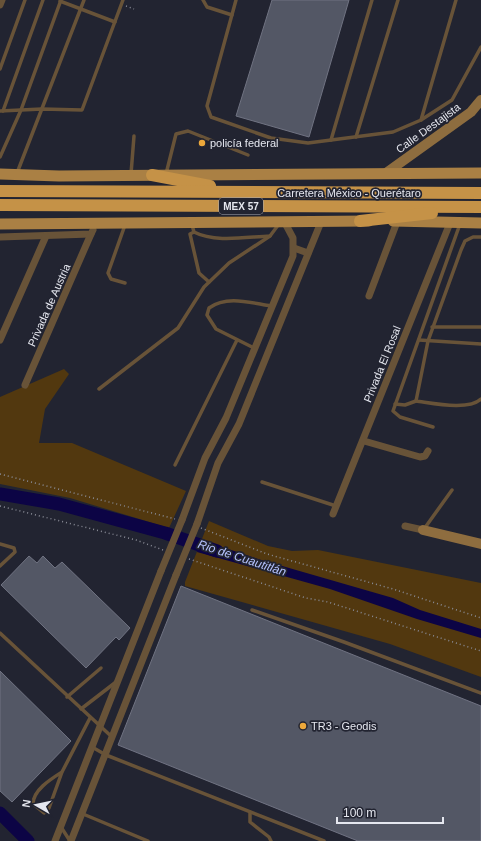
<svg xmlns="http://www.w3.org/2000/svg" width="481" height="841" viewBox="0 0 481 841" font-family="Arial,sans-serif">
  <style>
    .green { fill: #52380f }
    .water { fill: #0c0445 }
    .lines { fill: none; stroke-linecap: round; stroke-linejoin: round }
    .river { stroke: #0c0445; stroke-width: 13 }
    .building { fill: #535765; stroke: #707382 }
    .path { stroke: #8b8d98; stroke-width: 1.5; stroke-dasharray: 1 3; stroke-linecap: butt }
    .lane { stroke: #685338; stroke-width: 3.5 }
    .street { stroke: #685338; stroke-width: 7 }
    .secondary { stroke: #8e6d3f; stroke-width: 10 }
    .primary { stroke: #aa8044; stroke-width: 11 }
    .highway { stroke: #c59247; stroke-width: 12 }
    .street-bridge { stroke: #685338; stroke-width: 7 }
    .poi-dot { fill: #eda83b; stroke: #222431; stroke-width: 1.5 }
    .labels { text-anchor: middle; stroke-width: 3.5; stroke-linejoin: round; paint-order: stroke }
    .shield { fill: #222431; stroke: #aaacb6; stroke-width: 1 }
    .shield-label { font-size: 10px; font-weight: bold; fill: #e5e7ef }
    .street-label { font-size: 11px; fill: #e5e7ef; stroke: #222431 }
    .poi-label { font-size: 11px; fill: #e5e7ef; stroke: #222431; text-anchor: start }
    .water-label { font-size: 12px; font-style: italic; fill: #b3c0fb; stroke: #222431 }
  </style>
  <rect width="100%" height="100%" fill="#222431"/>
  <g class="green">
    <path d="M 64,369 L 69,374 L 45,409 L 39,443 L 72,443 L 186,491 L 169,528 L 70,498 L 0,484 L 0,397 Z"/>
    <path d="M 209,521 L 268,546 L 292,551 L 318,550 L 481,583 L 481,677 L 390,644 L 185,586 L 185,582 Z"/>
  </g>
  <path class="water" d="M 201,540 L 258,559 L 393,598 L 420,610 L 481,629 L 481,638 L 417,619 L 330,589 L 197,552 Z"/>
  <g class="lines">
    <g class="river">
      <path d="M 0,494 L 59,504 L 165,533 L 217,551"/>
      <path d="M 0,813 L 28,841"/>
    </g>
  </g>
  <g class="building">
    <path d="M 272,0 L 349,0 L 309,137 L 236,116 Z"/>
    <path d="M 29,556 L 37,563 L 43,556 L 55,568 L 62,562 L 130,628 L 119,640 L 116,637 L 86,668 L 1,585 Z"/>
    <path d="M 181,586 L 481,706 L 481,841 L 358,841 L 118,745 Z"/>
    <path d="M 0,671 L 71,741 L 12,802 L 0,791 Z"/>
  </g>
  <g class="lines">
    <g class="path">
      <path d="M 126,6 L 134,9"/>
      <path d="M 0,474 L 175,519"/>
      <path d="M 0,506 L 136,540 L 163,550"/>
      <path d="M 201,528 L 267,554 L 393,589 L 481,618"/>
      <path d="M 189,559 L 306,598 L 328,602 L 481,651"/>
    </g>
    <g class="lane">
      <path d="M 203,0 L 207,7 L 232,15"/>
      <path d="M 236,0 L 207,106 L 211,117 L 271,138 L 308,143 L 393,132 L 421,120 L 452,100 L 481,47"/>
      <path d="M 60,1 L 115,22"/>
      <path d="M 0,69 L 25,0"/>
      <path d="M 0,111 L 42,109 L 82,110 L 123,0"/>
      <path d="M 3,111 L 43,0"/>
      <path d="M 421,120 L 456,0"/>
      <path d="M 356,137 L 398,0"/>
      <path d="M 331,140 L 372,0"/>
      <path d="M 0,157 L 21,110 L 61,0"/>
      <path d="M 17,173 L 84,0"/>
      <path d="M 131,174 L 134,136"/>
      <path d="M 166,174 L 176,134 L 188,131 L 248,155"/>
      <path d="M 125,225 L 108,273 L 111,279 L 125,283"/>
      <path d="M 192,225 L 194,232 C 215,243 246,237 270,236 L 279,224"/>
      <path d="M 194,232 L 190,234 L 199,273 L 209,282"/>
      <path d="M 481,237 L 473,237 L 465,241 L 461,250 L 428,341 L 416,401 C 432,403 469,411 481,399"/>
      <path d="M 432,327 L 481,327"/>
      <path d="M 419,340 L 481,344"/>
      <path d="M 254,348 L 216,329 L 207,315 L 209,308 C 227,295 251,303 271,306"/>
      <path d="M 99,389 L 178,328 L 204,287 L 229,263 L 270,236"/>
      <path d="M 395,404 L 405,405 L 416,401"/>
      <path d="M 433,427 L 400,417 L 393,411 L 460,224"/>
      <path d="M 175,465 L 237,340"/>
      <path d="M 262,482 L 336,506"/>
      <path d="M 424,529 L 452,490"/>
      <path d="M 0,544 L 14,548 L 15,552 L 0,566"/>
      <path d="M 252,610 L 344,642 L 481,693"/>
      <path d="M 0,633 L 112,737"/>
      <path d="M 67,697 L 101,668"/>
      <path d="M 81,709 L 116,682"/>
      <path d="M 92,747 L 106,755 L 324,841"/>
      <path d="M 62,772 C 51,779 33,790 33,804 L 44,813 L 49,808 L 62,772 L 90,718"/>
      <path d="M 250,812 L 250,822 L 269,837 L 271,841"/>
      <path d="M 83,814 L 148,841"/>
      <path d="M 61,827 L 70,841"/>
    </g>
    <g class="street">
      <path d="M 0,5 L 2,0"/>
      <path d="M 0,237 L 91,234 L 93,230"/>
      <path d="M 294,248 L 308,253"/>
      <path d="M 369,296 L 397,222"/>
      <path d="M 0,340 L 46,236"/>
      <path d="M 25,385 L 91,234"/>
      <path d="M 364,441 L 420,457 L 425,456 L 428,451"/>
      <path d="M 333,514 L 450,223"/>
      <path d="M 182,520 L 205,458 L 226,418 L 293,256 L 293,238 L 285,223"/>
      <path d="M 197,524 L 218,463 L 239,424 L 321,222"/>
      <path d="M 405,526 L 423,530"/>
      <path d="M 55,841 L 161,571"/>
      <path d="M 71,841 L 176,575"/>
    </g>
    <g class="secondary">
      <path d="M 386,173 L 471,112 L 481,100"/>
      <path d="M 423,530 L 481,544"/>
    </g>
    <g class="primary">
      <path d="M 0,174 L 59,176 L 481,173"/>
      <path d="M 393,221 L 481,223"/>
      <path d="M 0,224 L 369,221"/>
    </g>
    <g class="highway">
      <path d="M 152,175 L 210,186"/>
      <path d="M 0,191 L 481,193"/>
      <path d="M 0,205 L 481,207"/>
      <path d="M 360,221 L 432,213"/>
    </g>
    <g class="street-bridge">
      <path d="M 161,571 L 182,520"/>
      <path d="M 176,575 L 197,524"/>
    </g>
  </g>
  <g class="poi-dot">
    <circle cx="202" cy="143" r="4"/>
    <circle cx="303" cy="726" r="4"/>
  </g>
  <g class="labels">
    <rect class="shield" x="219" y="198" width="44" height="16" rx="3"/>
    <g class="shield-label">
      <text x="241" y="210">MEX 57</text>
    </g>
    <g class="street-label">
      <text transform="translate(428 128) rotate(-36)" y="4">Calle Destajista</text>
      <text x="349" y="197">Carretera México - Querétaro</text>
      <text transform="translate(49 305) rotate(-66)" y="4">Privada de Austria</text>
      <text transform="translate(382 364) rotate(-68)" y="4">Privada El Rosal</text>
    </g>
    <g class="poi-label">
      <text x="210" y="147">policía federal</text>
      <text x="311" y="730">TR3 - Geodis</text>
    </g>
    <g class="water-label">
      <text transform="translate(242 558) rotate(18)" y="4">Rio de Cuautitlán</text>
    </g>
  </g>
  <g transform="translate(36 805) rotate(279)" stroke="#222431" stroke-width="3" paint-order="stroke">
  <path d="M0-3L7 15L0 10L-7 15Z" fill="#e5e7ef"/>
  <text y="-6" font-size="11" font-weight="bold" text-anchor="middle" fill="#e5e7ef">N</text>
  </g>
  <path d="M337 817v6h106v-6" fill="none" stroke="#e5e7ef" stroke-width="2"/>
  <text x="343" y="817" font-size="12" fill="#e5e7ef" stroke="#222431" stroke-width="3" paint-order="stroke">100 m</text>
</svg>
